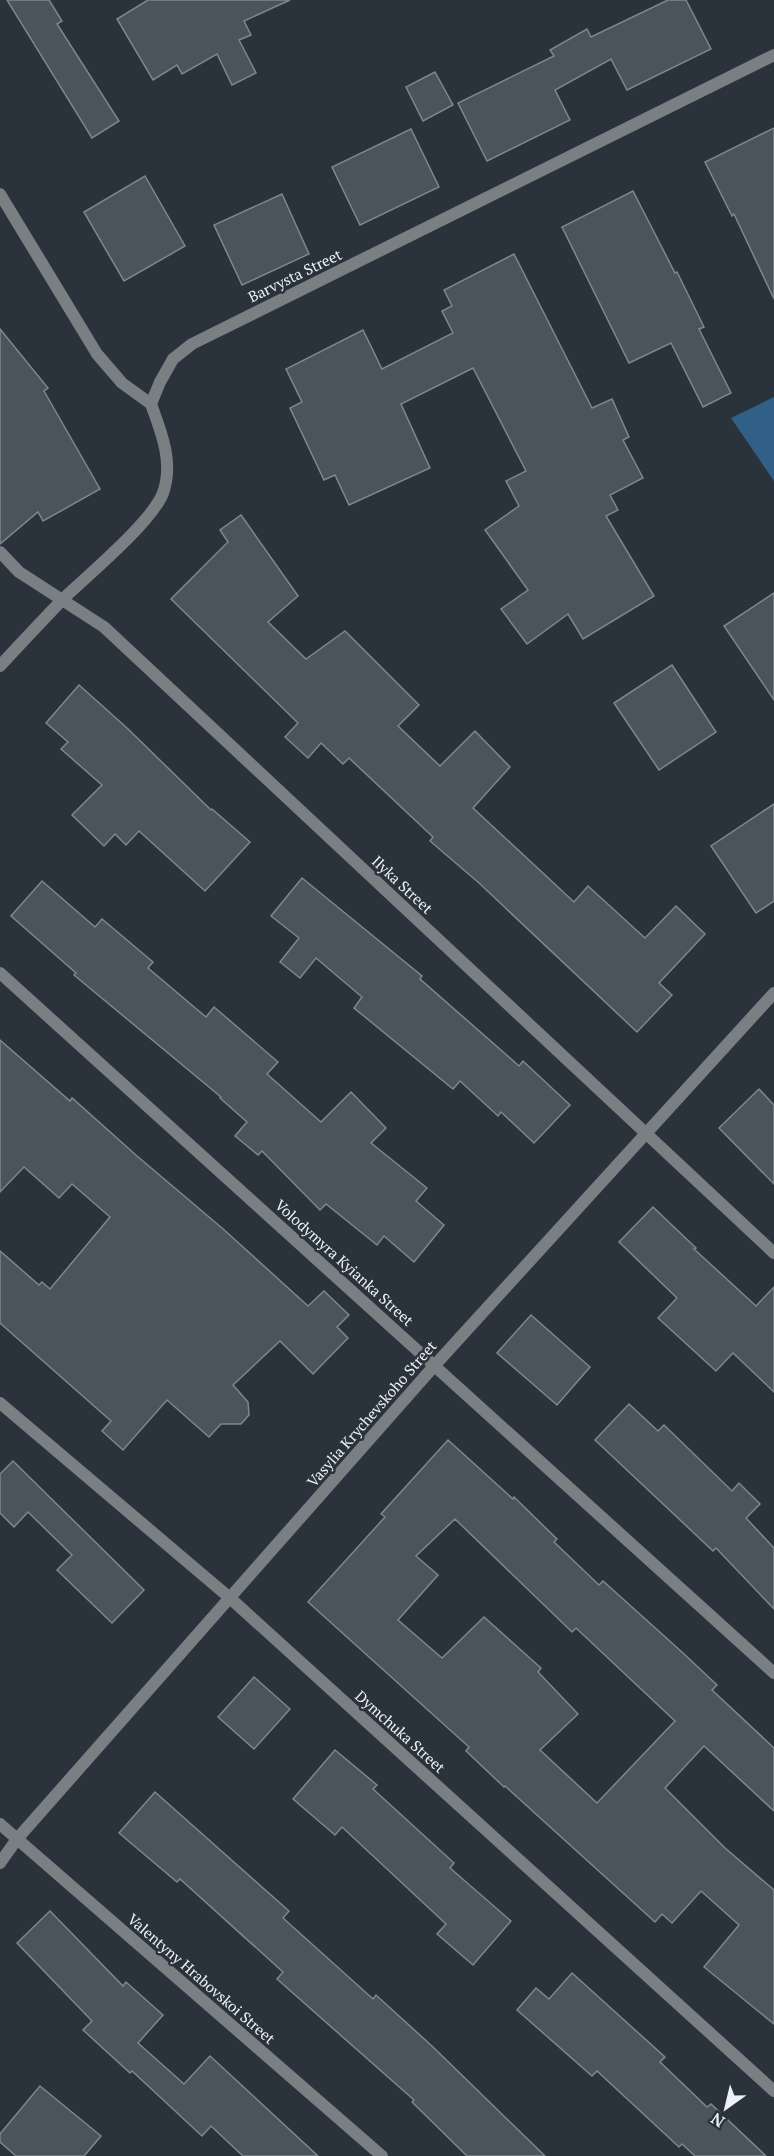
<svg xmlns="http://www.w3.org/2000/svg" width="774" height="2156" viewBox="0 0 774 2156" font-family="'PT Serif',serif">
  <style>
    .green { fill: #306088 }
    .building { fill: #4b545d; stroke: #7d8790; stroke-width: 1.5; fill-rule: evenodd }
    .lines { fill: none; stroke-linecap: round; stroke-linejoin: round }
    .street { stroke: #7a7f83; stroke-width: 12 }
    .labels { text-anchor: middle; stroke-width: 5; stroke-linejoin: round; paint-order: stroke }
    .street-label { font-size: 15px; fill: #ecf2f7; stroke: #2a333b }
  </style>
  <rect width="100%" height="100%" fill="#2a333b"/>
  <path class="green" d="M 774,397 L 774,481 L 731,418 Z"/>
  <g class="building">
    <path d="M 7,0 L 49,0 L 62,21 L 57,24 L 119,121 L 92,138 Z"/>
    <path d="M 148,0 L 290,0 L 244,21 L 251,35 L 239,40 L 256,73 L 232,85 L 217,54 L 182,74 L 177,65 L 153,80 L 117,19 Z"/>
    <path d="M 668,0 L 686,0 L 711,49 L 627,90 L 611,59 L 555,90 L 570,120 L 487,161 L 458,103 L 554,56 L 550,50 L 587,29 L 591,37 Z"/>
    <path d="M 435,72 L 453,105 L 423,121 L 406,87 Z"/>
    <path d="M 774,128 L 774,299 L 734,214 L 732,216 L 705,162 Z"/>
    <path d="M 411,129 L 439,187 L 360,225 L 332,167 Z"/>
    <path d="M 145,176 L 185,246 L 124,281 L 84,212 Z"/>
    <path d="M 633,191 L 675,273 L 677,272 L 704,327 L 699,329 L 731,393 L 703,407 L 671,343 L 629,363 L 562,227 Z"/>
    <path d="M 282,194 L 309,254 L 242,285 L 214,225 Z"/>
    <path d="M 514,254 L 592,408 L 612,399 L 629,437 L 623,440 L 643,478 L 610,495 L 618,510 L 606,516 L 654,596 L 583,639 L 568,614 L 527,644 L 501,609 L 528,590 L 485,530 L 519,506 L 506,481 L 526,471 L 473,368 L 401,404 L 430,468 L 349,505 L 335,475 L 324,480 L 290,408 L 302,402 L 286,369 L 363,330 L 382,369 L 453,333 L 442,311 L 452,306 L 444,290 Z"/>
    <path d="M 0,329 L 48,388 L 44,391 L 100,489 L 43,521 L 38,512 L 0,544 Z"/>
    <path d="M 241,515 L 298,596 L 268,622 L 306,659 L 345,631 L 419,705 L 398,726 L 440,766 L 475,731 L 510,767 L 473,808 L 574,902 L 588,886 L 645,938 L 676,906 L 705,934 L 659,983 L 672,995 L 637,1032 L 479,883 L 430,841 L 433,837 L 349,758 L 343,764 L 321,743 L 308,758 L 285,737 L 298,723 L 171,599 L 228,542 L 220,530 Z"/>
    <path d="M 774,593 L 774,700 L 724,626 Z"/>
    <path d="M 672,665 L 716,732 L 659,770 L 614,703 Z"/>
    <path d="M 79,685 L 127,728 L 211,810 L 212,809 L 250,842 L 205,891 L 139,831 L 126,845 L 115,834 L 104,846 L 72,815 L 102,785 L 61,749 L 68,742 L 46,723 Z"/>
    <path d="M 774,804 L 774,901 L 756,913 L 711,846 Z"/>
    <path d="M 302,878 L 422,976 L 420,979 L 519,1066 L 523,1061 L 570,1105 L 534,1143 L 501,1112 L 498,1116 L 460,1081 L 453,1089 L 354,1008 L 362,997 L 316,958 L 300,978 L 280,962 L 299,938 L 271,916 Z"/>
    <path d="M 42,881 L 95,927 L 102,919 L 153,962 L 148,968 L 206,1017 L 214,1007 L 278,1062 L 267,1074 L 321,1122 L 351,1092 L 386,1128 L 371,1143 L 427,1188 L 416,1201 L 444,1225 L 414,1262 L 384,1236 L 377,1245 L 326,1204 L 320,1210 L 262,1151 L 258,1155 L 235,1136 L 247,1122 L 220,1098 L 221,1097 L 74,975 L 76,973 L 11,916 Z"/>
    <path d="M 0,1040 L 70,1101 L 72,1098 L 137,1156 L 222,1228 L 308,1306 L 324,1291 L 349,1315 L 337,1327 L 348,1338 L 313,1374 L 280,1341 L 233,1385 L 248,1402 L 249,1415 L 241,1424 L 221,1424 L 209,1437 L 167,1400 L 123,1450 L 102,1431 L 111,1421 L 0,1323 L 0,1251 L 39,1285 L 42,1282 L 50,1289 L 110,1217 L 72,1184 L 59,1198 L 24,1167 L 0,1192 Z"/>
    <path d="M 759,1089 L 774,1105 L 774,1184 L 719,1128 Z"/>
    <path d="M 653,1207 L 696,1248 L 694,1249 L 756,1306 L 774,1287 L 774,1392 L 733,1353 L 716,1371 L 658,1318 L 677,1298 L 619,1242 Z"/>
    <path d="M 531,1315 L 590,1367 L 557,1405 L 497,1353 Z"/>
    <path d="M 629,1404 L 658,1431 L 664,1425 L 732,1491 L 739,1483 L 760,1504 L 746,1518 L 774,1548 L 774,1609 L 716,1548 L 713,1551 L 595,1440 Z"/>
    <path d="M 448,1440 L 513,1499 L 514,1497 L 557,1539 L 554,1542 L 599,1585 L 603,1581 L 683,1653 L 717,1685 L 712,1690 L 774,1748 L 774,1811 L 704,1746 L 665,1788 L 725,1848 L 774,1890 L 774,2024 L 704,1967 L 739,1925 L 701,1891 L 672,1923 L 662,1914 L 655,1922 L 505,1786 L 504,1787 L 466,1751 L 469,1747 L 308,1602 L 385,1517 L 381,1514 ZM 455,1519 L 572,1632 L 576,1628 L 675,1721 L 597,1803 L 540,1750 L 578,1714 L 538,1672 L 541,1668 L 484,1617 L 442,1658 L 398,1620 L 438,1575 L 416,1556 Z"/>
    <path d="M 13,1461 L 144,1590 L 112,1623 L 57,1570 L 72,1555 L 28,1512 L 14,1527 L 0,1513 L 0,1474 Z"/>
    <path d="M 254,1677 L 290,1709 L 254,1749 L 218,1717 Z"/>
    <path d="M 335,1750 L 377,1785 L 373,1789 L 454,1863 L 450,1868 L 511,1921 L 473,1965 L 437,1934 L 446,1924 L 342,1827 L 335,1835 L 293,1799 Z"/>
    <path d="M 155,1792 L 289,1911 L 283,1918 L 373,1999 L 376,1995 L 433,2047 L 545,2156 L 467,2156 L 412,2102 L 414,2100 L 277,1979 L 283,1972 L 180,1879 L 177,1882 L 119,1833 Z"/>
    <path d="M 50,1911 L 123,1986 L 126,1982 L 163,2015 L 138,2043 L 184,2084 L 210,2056 L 318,2156 L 243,2156 L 211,2126 L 202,2136 L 132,2071 L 130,2073 L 83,2030 L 92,2021 L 17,1943 Z"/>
    <path d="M 572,1973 L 665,2057 L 660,2062 L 707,2107 L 711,2104 L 766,2156 L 695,2156 L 682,2144 L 679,2147 L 597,2071 L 592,2076 L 517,2010 L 536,1988 L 549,1999 Z"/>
    <path d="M 40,2086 L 101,2136 L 84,2156 L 16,2156 L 0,2142 L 0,2134 Z"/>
  </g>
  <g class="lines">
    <g class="street">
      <path d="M 0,194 L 97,354 L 122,383 L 151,404"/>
      <path d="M 0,552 L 19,572 L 104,627 L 774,1253"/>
      <path d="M 0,666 C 21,643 42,621 63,599 C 88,575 152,522 163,493 C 174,462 161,432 151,404 L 160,382 L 173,359 L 192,344 L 774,55"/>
      <path d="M 0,973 L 774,1673"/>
      <path d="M 0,1403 L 230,1598 L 774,2091"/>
      <path d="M 0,1824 L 382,2156"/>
      <path d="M 0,1863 L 17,1839 L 435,1365 L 774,993"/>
    </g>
  </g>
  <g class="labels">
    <g class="street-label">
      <text transform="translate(295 276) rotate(-26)" y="5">Barvysta Street</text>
      <text transform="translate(402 885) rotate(43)" y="5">Ilyka Street</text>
      <text transform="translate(344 1263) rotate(42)" y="5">Volodymyra Kyianka Street</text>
      <text transform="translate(372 1414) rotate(-49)" y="5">Vasylia Krychevskoho Street</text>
      <text transform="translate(400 1732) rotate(42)" y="5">Dymchuka Street</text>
      <text transform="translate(201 1979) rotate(41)" y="5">Valentyny Hrabovskoi Street</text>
    </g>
  </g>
  <g transform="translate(726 2108) rotate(214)" stroke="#2a333b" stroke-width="4.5" paint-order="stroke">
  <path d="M0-4.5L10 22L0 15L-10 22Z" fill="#ecf2f7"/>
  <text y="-9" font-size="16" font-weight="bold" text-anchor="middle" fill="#ecf2f7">N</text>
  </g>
</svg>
